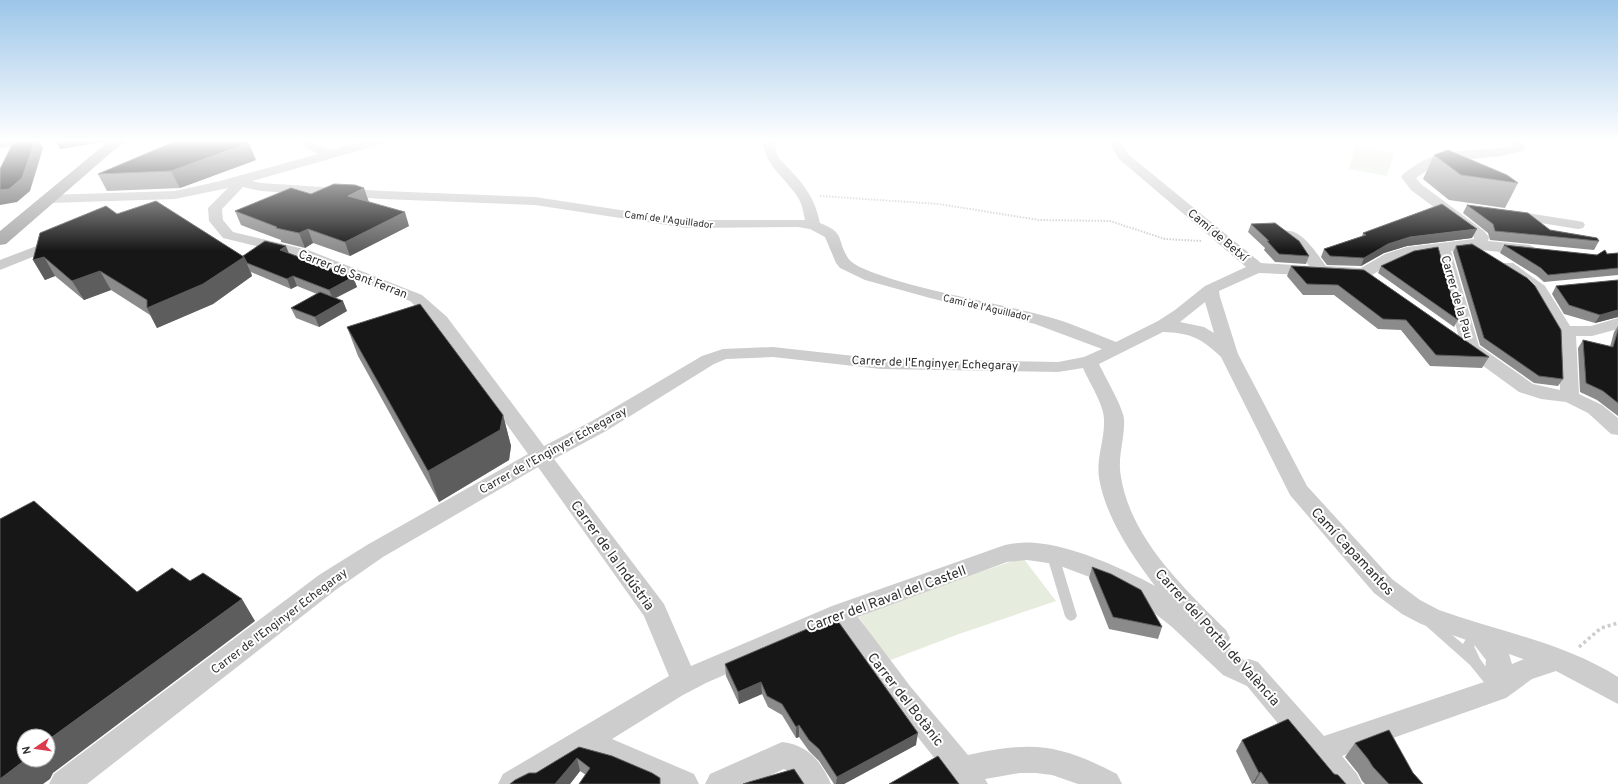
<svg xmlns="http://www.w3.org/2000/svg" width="1618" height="784" viewBox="0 0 1618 784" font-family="Overpass,sans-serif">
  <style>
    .green { fill: #e6ecde }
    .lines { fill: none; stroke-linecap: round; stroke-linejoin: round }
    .path-far1 { stroke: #cdcdcd; stroke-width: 2; stroke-dasharray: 1.5 1.5; stroke-linecap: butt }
    .path { stroke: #cdcdcd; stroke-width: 3.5; stroke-dasharray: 3 3; stroke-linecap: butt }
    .service { fill: #cdcdcd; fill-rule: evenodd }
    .minor { fill: #cdcdcd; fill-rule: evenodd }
    .primary { fill: #a8a8a8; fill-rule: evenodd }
    .wall { fill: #8b8b8b }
    .shaded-wall { fill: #5d5d5d }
    .building { fill: #171717; stroke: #5d5d5d }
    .labels { text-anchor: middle; stroke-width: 4; stroke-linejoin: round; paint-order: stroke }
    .far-street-label { font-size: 10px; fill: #303030; stroke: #fff }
    .street-label { font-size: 12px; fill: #303030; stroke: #fff }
    .near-street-label { font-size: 14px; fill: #303030; stroke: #fff }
  </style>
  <rect width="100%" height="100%" fill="#fff"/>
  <g class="green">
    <path d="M 1355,146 L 1394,153 L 1387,176 L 1349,169 Z"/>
    <path d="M 1023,558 L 1056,601 L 959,634 L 888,661 L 859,617 L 930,588 Z"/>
  </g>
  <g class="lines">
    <path class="path-far1" d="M 820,196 L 939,204 L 1039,220 L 1110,221 L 1165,239 L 1202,241"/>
    <path class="path" d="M 1579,647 L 1601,628 L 1618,623"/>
    <g class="service">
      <path d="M 1052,549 L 1056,550 L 1058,553 L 1077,616 L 1075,619 L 1071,621 L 1067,619 L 1065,616 L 1046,553 L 1048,550 Z"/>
      <path d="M 1429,617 L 1433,619 L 1463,644 C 1467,636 1475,629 1483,632 L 1485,636 L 1483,640 L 1474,646 L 1480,659 L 1497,682 L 1495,686 L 1491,688 L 1487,686 L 1470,665 L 1425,625 L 1423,622 L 1425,619 Z"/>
    </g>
    <g class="minor">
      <path d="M 295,141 L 311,141 L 331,150 L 364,141 L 384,141 L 382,144 L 252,181 L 261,183 L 383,191 L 535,197 L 686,220 L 805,220 C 803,211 802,203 797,196 C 784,176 765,166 763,141 L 775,141 L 776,153 L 779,158 C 800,181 813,191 820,223 C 846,233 836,239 848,258 C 852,265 869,271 877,274 C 931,293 990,301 1045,316 C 1069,322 1093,333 1116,342 L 1158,321 L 1175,310 L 1205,286 L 1246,267 L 1119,159 L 1108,141 L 1120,141 L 1128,154 L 1261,263 L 1309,266 L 1297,248 L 1279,234 L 1281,231 C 1301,226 1316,253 1326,266 L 1361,268 L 1385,254 L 1407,247 L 1474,239 L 1474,237 L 1411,190 L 1401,177 L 1403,174 C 1411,169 1418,162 1427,159 C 1453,147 1485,152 1512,146 L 1512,141 L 1524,141 L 1525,148 L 1523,151 L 1501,156 L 1443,162 L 1435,165 L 1416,178 L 1421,184 L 1484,231 L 1489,237 L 1488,241 L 1529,245 L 1534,247 L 1537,250 L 1534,253 L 1529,255 L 1472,249 L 1451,251 L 1479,346 L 1533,384 L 1560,390 L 1558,336 L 1533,292 L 1501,269 L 1499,266 L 1501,263 L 1513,263 L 1545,286 L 1570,326 L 1591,326 L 1618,318 L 1618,329 L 1592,336 L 1576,336 L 1579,394 L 1602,405 L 1618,418 L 1618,435 L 1611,434 L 1588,413 L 1566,402 L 1541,399 L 1519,392 L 1460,349 L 1457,345 L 1460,341 L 1436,252 C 1422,254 1408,254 1395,261 C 1384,266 1376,275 1364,278 L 1259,273 L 1219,291 L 1220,297 L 1238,354 L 1307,486 L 1392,579 L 1420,600 L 1439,610 C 1498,631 1564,643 1618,677 L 1618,704 L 1556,671 L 1532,679 L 1506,698 L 1342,756 L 1357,774 L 1362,784 L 1328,784 L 1247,686 L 1223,675 L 1172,627 L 1138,600 L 1108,584 L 1055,564 L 1027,560 L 1007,562 L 858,617 L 910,686 L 968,755 C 1033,741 1057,743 1117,774 L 1122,784 L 1078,784 L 1052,775 L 1036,773 L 1020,773 L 985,779 L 988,784 L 955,784 L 890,702 L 836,626 L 706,683 L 683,695 L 612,739 L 694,774 L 699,784 L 653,784 L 616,767 L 582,758 L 540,784 L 498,784 L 503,774 L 669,676 L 644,616 L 538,467 L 383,557 L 337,589 L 87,784 L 49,784 L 54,774 L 319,575 L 367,545 L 528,454 L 435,325 L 410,301 L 298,256 L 223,238 L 209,221 L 208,208 L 228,188 L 175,199 L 48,203 L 43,202 L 41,199 L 43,196 L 48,195 L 175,191 L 220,181 L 318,154 ZM 243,187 L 261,191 L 383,199 L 535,205 L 686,228 L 798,227 L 810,229 L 825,237 L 836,263 L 840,268 L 865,280 L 930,298 L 1035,324 L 1102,349 L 1084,357 L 1058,362 L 881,359 L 773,347 L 723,349 L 702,356 L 592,421 L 544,446 L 447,317 L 422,295 L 308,250 L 233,232 L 223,220 L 222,209 ZM 1205,302 L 1214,333 L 1204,327 L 1180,322 ZM 1163,332 C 1191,333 1201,338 1221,357 L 1290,495 L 1374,593 L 1402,614 L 1421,624 L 1472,642 L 1486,660 L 1484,682 L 1324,736 L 1258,662 L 1249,659 L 1244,660 L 1226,645 L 1230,638 L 1226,630 C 1184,588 1131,539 1121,477 C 1117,458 1125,439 1124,419 C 1123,407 1105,377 1099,364 ZM 773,357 L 881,369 L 1058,372 L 1083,368 C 1089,382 1104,405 1104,419 C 1105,439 1096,458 1099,478 C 1106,518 1131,554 1155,586 C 1125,569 1070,545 1036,543 C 1025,542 1015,543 1005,545 L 832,606 L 691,666 L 664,604 L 554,459 L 606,431 L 714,364 L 726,359 ZM 1509,654 L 1523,659 L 1524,659 L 1512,664 Z"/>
      <path d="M 1509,210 L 1578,221 L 1583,222 L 1585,225 L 1583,228 L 1578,229 L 1504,217 L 1502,214 L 1504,211 Z"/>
      <path d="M 60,237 L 65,238 L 67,241 L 65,244 L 0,270 L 0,260 Z"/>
      <path d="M 782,742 C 808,745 821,761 831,784 L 799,784 L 792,774 L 784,769 L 751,784 L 705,784 L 710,774 Z"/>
    </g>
    <g class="primary">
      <path d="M 0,141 L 28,141 L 26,144 L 0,148 Z"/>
      <path d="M 109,141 L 127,141 L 114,150 L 6,244 L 0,245 L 0,231 Z"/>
    </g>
  </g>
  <g class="wall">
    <path d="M 1434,155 L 1518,183 L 1505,208 L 1449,200 L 1423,179 Z"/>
    <path d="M 256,160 L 180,188 L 107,191 L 98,174 Z"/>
    <path d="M 364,188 L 368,202 L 409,226 L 350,256 L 313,243 L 305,248 L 281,242 L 281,240 L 241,225 L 235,211 L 311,194 Z"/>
    <path d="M 1467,205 L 1550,230 L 1599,241 L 1594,250 L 1490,240 L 1488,233 L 1463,213 Z"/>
    <path d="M 117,214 L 243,256 L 289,253 L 353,277 L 357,287 L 336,298 L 347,311 L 319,327 L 296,318 L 291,308 L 317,294 L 297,286 L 291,289 L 251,272 L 252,276 L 213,304 L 157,328 L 150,315 L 111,290 L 84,300 L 55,276 L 45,280 L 33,260 Z"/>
    <path d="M 1251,224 L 1309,256 L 1306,264 L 1275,262 L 1264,250 L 1265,248 L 1248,232 Z"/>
    <path d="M 1363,233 L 1472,238 L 1407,246 L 1384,253 L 1361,266 L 1327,265 L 1321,257 L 1324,249 L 1362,236 Z"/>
    <path d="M 1504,245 L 1597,255 L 1618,253 L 1618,275 L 1544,282 L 1537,276 L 1500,253 Z"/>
    <path d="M 1456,246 L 1563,379 L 1558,386 L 1534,383 L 1480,345 L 1453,252 Z"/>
    <path d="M 1291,266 L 1364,270 L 1489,357 L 1482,368 L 1430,366 L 1401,330 L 1378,329 L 1334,295 L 1303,295 L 1287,276 Z"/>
    <path d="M 1381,266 L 1458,320 L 1454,327 L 1378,273 Z"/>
    <path d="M 1556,286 L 1618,317 L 1595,323 L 1564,314 L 1552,294 Z"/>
    <path d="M 1618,326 L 1618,416 L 1597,400 L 1580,392 L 1578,348 L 1583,340 L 1610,347 L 1614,332 Z"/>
    <path d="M 347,327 L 503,415 L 511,446 L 509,460 L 439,502 L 358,356 Z"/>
    <path d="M 1092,567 L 1162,627 L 1158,639 L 1109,629 L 1089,578 Z"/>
    <path d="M 725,664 L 916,745 L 844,784 L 834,784 L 819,761 L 809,751 L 799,737 L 796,738 L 782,715 L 768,707 L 762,694 L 739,704 L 726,676 Z"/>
    <path d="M 1242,740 L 1334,774 L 1346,784 L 1255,784 L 1254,783 L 1252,784 L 1236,751 Z"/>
    <path d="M 1355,743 L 1413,773 L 1423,784 L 1365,784 L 1362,781 L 1358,773 L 1345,757 Z"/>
    <path d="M 579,747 L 612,756 L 586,775 L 580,771 L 570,784 L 510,784 L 536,773 Z"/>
  </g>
  <g class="shaded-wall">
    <path d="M 35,141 L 39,141 L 43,148 L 30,191 L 17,202 L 0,205 L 0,190 Z"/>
    <path d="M 56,141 L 104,141 L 103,142 L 60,149 Z"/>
    <path d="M 249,143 L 256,160 L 180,188 L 171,171 Z"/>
    <path d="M 364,188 L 369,202 L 348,196 Z"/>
    <path d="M 405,212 L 409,226 L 350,256 L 345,242 Z"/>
    <path d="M 308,229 L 313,243 L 305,248 L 299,233 Z"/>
    <path d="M 1477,229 L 1472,238 L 1407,246 L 1384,253 L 1361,266 L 1364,258 L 1388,244 L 1410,237 Z"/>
    <path d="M 286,246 L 290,256 L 280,250 Z"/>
    <path d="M 44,257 L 55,276 L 45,280 L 33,260 Z"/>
    <path d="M 244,257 L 252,276 L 213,304 L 157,328 L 147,308 Z"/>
    <path d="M 100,271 L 111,290 L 84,300 L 72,281 Z"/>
    <path d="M 293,276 L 297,286 L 291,289 L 287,279 Z"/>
    <path d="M 353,277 L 357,287 L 333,299 L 329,290 Z"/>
    <path d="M 343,301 L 347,311 L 319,327 L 315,317 Z"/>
    <path d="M 1618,310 L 1618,317 L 1595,323 L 1600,315 Z"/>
    <path d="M 503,415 L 511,446 L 509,460 L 439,502 L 428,471 Z"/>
    <path d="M 242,599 L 255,621 L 53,773 L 50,779 L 43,784 L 0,784 L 0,779 L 25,760 L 48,760 L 48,740 Z"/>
    <path d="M 761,682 L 762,694 L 739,704 L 738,692 Z"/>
    <path d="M 799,725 L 799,737 L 796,738 L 796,727 Z"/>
    <path d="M 918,733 L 916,745 L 844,784 L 836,784 L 837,777 Z"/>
    <path d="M 577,758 L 580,771 L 570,784 L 555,784 Z"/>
    <path d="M 1261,772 L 1254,783 L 1252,784 L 1259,773 Z"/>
  </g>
  <g class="building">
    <path d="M 22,141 L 35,141 L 22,178 L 9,189 L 0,190 L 0,169 L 12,145 Z"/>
    <path d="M 176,141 L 241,141 L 249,143 L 171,171 L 98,174 Z"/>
    <path d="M 1448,150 L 1507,175 L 1518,183 L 1461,175 L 1434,155 Z"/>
    <path d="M 334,184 L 355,185 L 364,188 L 348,196 L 405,212 L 345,242 L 308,229 L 299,233 L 276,228 L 277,227 L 235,211 L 291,188 L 311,194 Z"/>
    <path d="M 156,201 L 244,257 L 203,284 L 147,308 L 147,300 L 100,271 L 72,281 L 44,257 L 33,260 L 40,233 L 106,206 L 117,214 Z"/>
    <path d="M 1442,204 L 1477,229 L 1410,237 L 1388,244 L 1364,258 L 1330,256 L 1324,249 L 1366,235 L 1363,233 Z"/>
    <path d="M 1467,205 L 1528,213 L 1550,230 L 1597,238 L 1599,241 L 1495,231 L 1493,224 Z"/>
    <path d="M 1275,223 L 1299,241 L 1309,256 L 1279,254 L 1267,241 L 1269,241 L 1251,224 Z"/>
    <path d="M 265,241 L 286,246 L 280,250 L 353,277 L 329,290 L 293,276 L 287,279 L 247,263 L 244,257 L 243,256 Z"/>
    <path d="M 1472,244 L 1527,278 L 1535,286 L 1561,330 L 1563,379 L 1539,376 L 1484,338 L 1456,246 Z"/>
    <path d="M 1504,245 L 1597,255 L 1605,250 L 1607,254 L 1618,253 L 1618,268 L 1548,275 L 1541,268 Z"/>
    <path d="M 1438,247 L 1458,320 L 1381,266 L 1414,251 Z"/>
    <path d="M 1291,266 L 1364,270 L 1489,357 L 1436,355 L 1406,320 L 1383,319 L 1338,285 L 1307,284 Z"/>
    <path d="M 1618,280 L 1618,310 L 1600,315 L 1569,305 L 1556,286 Z"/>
    <path d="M 320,292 L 343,301 L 315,317 L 291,308 Z"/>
    <path d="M 420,304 L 503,415 L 500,430 L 428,471 L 347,327 Z"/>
    <path d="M 1618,330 L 1618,403 L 1603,391 L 1586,383 L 1583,340 L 1613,347 Z"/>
    <path d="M 34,501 L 137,592 L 172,568 L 190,581 L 203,573 L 242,599 L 48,740 L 48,736 L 24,736 L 24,760 L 25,760 L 0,779 L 0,519 Z"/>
    <path d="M 1092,567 L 1111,574 L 1141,590 L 1162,627 L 1113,617 Z"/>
    <path d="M 835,617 L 918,733 L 837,777 L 819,749 L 809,740 L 799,725 L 796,727 L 782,704 L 767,696 L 761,682 L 738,692 L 725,664 Z"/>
    <path d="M 1288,719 L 1334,774 L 1338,775 L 1346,784 L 1269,784 L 1261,772 L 1259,773 L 1242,740 Z"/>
    <path d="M 1389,730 L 1413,773 L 1423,784 L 1389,784 L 1373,767 L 1368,759 L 1355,743 Z"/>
    <path d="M 579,747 L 612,756 L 652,773 L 660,778 L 660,784 L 579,784 L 590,768 L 577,758 L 555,784 L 510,784 L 515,780 L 529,773 L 536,773 Z"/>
    <path d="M 938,756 L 959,784 L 889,784 Z"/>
    <path d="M 794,769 L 804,784 L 743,784 L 749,782 Z"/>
  </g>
  <linearGradient id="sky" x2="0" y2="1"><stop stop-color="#9cc6e9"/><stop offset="0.56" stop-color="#fff"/><stop offset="1" stop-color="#fff" stop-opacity="0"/></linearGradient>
  <rect width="1618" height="251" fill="url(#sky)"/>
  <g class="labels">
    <g class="far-street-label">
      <text transform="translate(669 219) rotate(7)" y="4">Camí de l'Aguillador</text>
      <text transform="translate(987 307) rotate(13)" y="4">Camí de l'Aguillador</text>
    </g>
    <g class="street-label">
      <text transform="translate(1218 235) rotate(40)" y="4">Camí de Betxí</text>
      <text transform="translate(353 274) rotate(21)" y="4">Carrer de Sant Ferran</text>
      <text transform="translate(1457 297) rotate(74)" y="4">Carrer de la Pau</text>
      <text transform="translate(935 363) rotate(2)" y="4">Carrer de l'Enginyer Echegaray</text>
      <text transform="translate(553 450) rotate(-29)" y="4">Carrer de l'Enginyer Echegaray</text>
      <text transform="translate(279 621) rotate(-37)" y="4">Carrer de l'Enginyer Echegaray</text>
    </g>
    <g class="near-street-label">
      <text transform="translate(1353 551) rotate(47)" y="5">Camí Capamantos</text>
      <text transform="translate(613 555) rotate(54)" y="5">Carrer de la Indústria</text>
      <text transform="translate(886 598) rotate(-20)" y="5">Carrer del Raval del Castell</text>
      <text transform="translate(1218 637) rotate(48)" y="5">Carrer del Portal de València</text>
      <text transform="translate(906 699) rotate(52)" y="5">Carrer del Botànic</text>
    </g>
  </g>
  <g transform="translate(36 748) rotate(257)"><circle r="19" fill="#ffffff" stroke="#acacac"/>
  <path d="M0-3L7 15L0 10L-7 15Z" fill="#de3a4e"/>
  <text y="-6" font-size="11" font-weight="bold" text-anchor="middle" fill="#303030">N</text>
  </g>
</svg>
